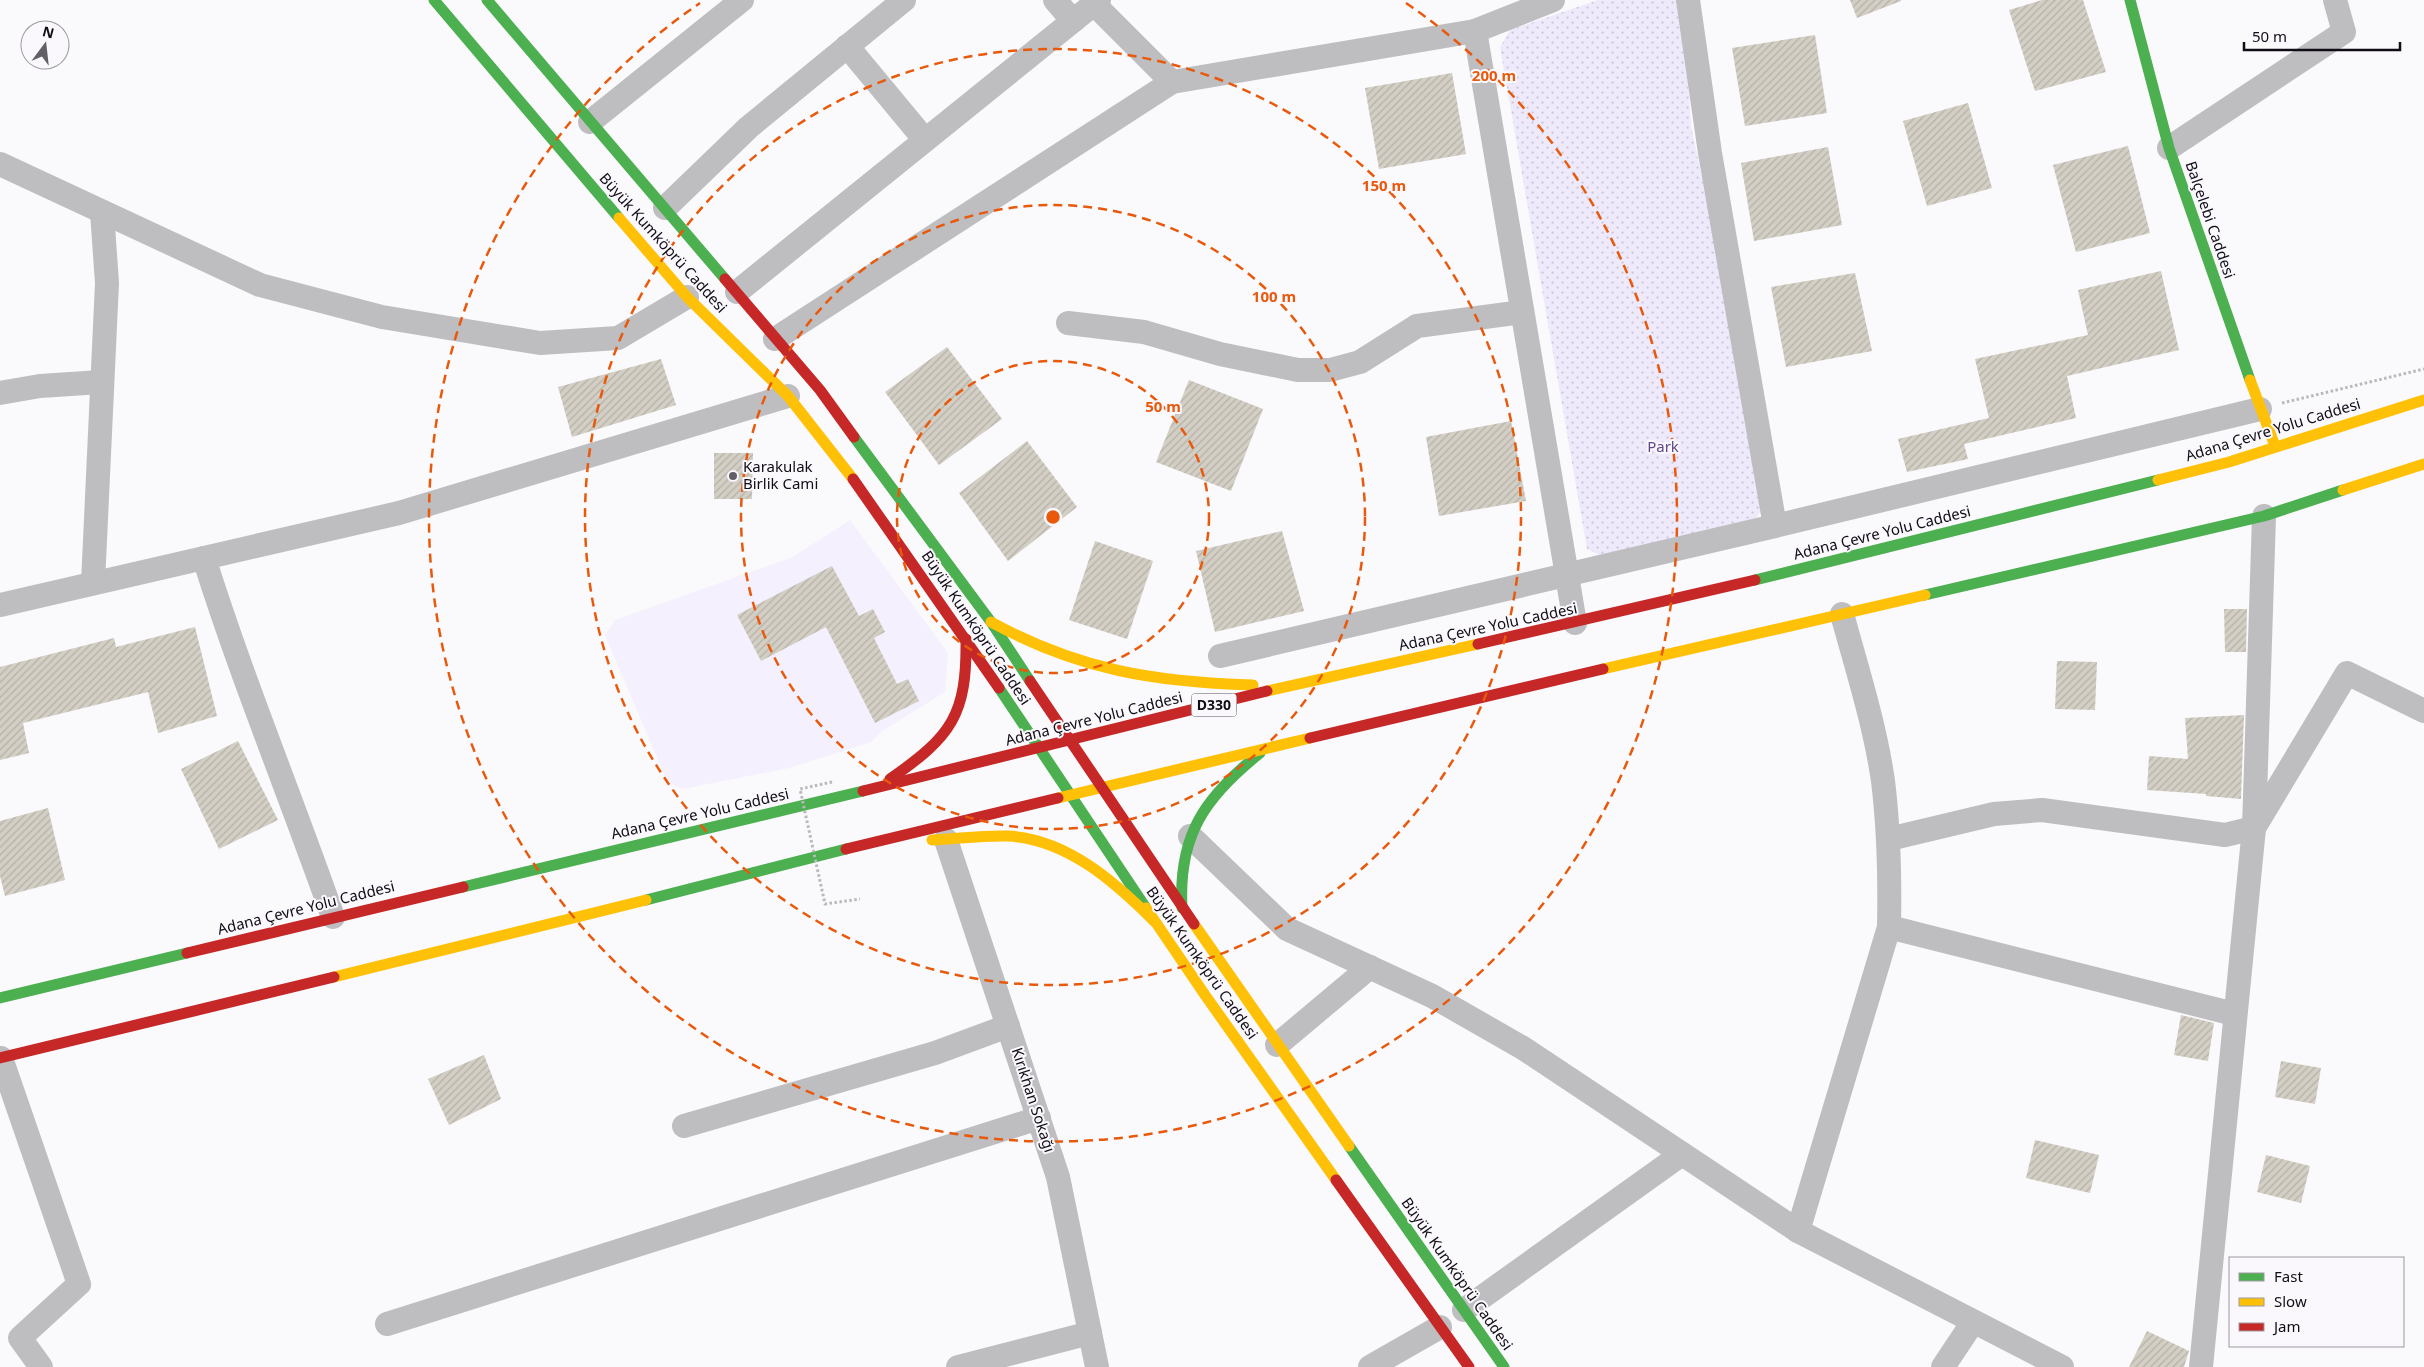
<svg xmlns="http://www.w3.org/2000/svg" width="2424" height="1367" viewBox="0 0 2424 1367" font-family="'Noto Sans',sans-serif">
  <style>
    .built { fill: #f4f0fd }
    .park { fill: url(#park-dots) }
    .building { fill: url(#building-hatch) }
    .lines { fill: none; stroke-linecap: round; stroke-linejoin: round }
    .path { stroke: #b9b8bb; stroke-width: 3; stroke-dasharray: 2.5 2.5; stroke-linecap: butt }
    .street { stroke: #bebdc0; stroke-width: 24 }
    .fast { stroke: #4caf50; stroke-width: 11 }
    .slow { stroke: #ffc107; stroke-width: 11 }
    .jam { stroke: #c62828; stroke-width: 11 }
    .path-bridge { stroke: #b9b8bb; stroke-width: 3; stroke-dasharray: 2.5 2.5; stroke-linecap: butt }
    .ring { fill: none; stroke: #e8590c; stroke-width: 2.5; stroke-dasharray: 9 6 }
    .poi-dot { fill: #626066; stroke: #faf8fd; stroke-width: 2 }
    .labels { text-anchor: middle; stroke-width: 4; stroke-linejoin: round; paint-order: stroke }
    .shield { fill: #faf8fd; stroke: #56545b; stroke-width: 1 }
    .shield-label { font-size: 14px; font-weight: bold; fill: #100d15 }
    .street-label { font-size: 15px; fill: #100d15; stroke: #faf8fd }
    .park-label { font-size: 15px; fill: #61478b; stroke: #faf8fd }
    .poi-label { font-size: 15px; fill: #100d15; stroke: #faf8fd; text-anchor: start }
    .centre { fill: #e8590c; stroke: #faf8fd; stroke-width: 2.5 }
    .ring-label { font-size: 15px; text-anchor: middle; font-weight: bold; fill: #e8590c; stroke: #faf8fd; stroke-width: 4; stroke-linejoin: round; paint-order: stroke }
  </style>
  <defs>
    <pattern id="park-dots" width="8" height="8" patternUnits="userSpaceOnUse" patternTransform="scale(1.25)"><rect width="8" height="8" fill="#eee9fb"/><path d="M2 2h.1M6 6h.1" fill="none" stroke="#cbc7d6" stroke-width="1.8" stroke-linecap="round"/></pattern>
    <pattern id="building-hatch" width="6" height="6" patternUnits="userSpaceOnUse" patternTransform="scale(1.25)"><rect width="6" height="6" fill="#d4cfc5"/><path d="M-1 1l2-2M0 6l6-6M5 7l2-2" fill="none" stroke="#b5b1a8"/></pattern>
  </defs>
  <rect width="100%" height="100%" fill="#faf9fc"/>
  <path class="built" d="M 850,520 L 948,653 L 945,692 L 882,731 L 871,742 L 789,768 L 682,789 L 667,781 L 605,635 L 615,620 L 793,557 Z"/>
  <path class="park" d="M 1598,0 L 1683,0 L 1691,126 L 1769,499 L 1754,521 L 1606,558 L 1587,549 L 1500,47 L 1510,30 Z"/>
  <g class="building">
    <path d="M 1850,0 L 1901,0 L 1901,1 L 1857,18 Z"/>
    <path d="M 2042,0 L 2083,0 L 2106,72 L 2035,91 L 2009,10 Z"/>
    <path d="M 1815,35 L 1827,113 L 1745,126 L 1732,48 Z"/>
    <path d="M 1452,73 L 1466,154 L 1379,169 L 1365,88 Z"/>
    <path d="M 1968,103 L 1992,188 L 1927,206 L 1903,121 Z"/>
    <path d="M 2128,146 L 2150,233 L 2076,252 L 2053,165 Z"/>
    <path d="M 1828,147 L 1842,225 L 1754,241 L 1741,163 Z"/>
    <path d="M 2161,271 L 2179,350 L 2067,376 L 2076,418 L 1964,444 L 1968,459 L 1907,472 L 1898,439 L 1989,418 L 1975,359 L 2088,335 L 2078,290 Z"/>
    <path d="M 1855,273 L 1872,351 L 1786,367 L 1771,287 Z"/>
    <path d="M 947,347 L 1002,419 L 939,465 L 885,392 Z"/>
    <path d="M 661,359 L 676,405 L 572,437 L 558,387 Z"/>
    <path d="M 1189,380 L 1263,409 L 1231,491 L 1156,462 Z"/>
    <path d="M 1511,421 L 1526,501 L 1439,516 L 1426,437 Z"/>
    <path d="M 1027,441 L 1077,507 L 1008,561 L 959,493 Z"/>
    <path d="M 714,453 L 753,453 L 752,499 L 714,499 Z"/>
    <path d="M 1282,531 L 1304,611 L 1215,632 L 1196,551 Z"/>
    <path d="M 1095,541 L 1153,561 L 1127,639 L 1069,620 Z"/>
    <path d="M 832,566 L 859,616 L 873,609 L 885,632 L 874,638 L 897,684 L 908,679 L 919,701 L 875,723 L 826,627 L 761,661 L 737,615 Z"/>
    <path d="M 2224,609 L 2247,609 L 2246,652 L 2225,652 Z"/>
    <path d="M 195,627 L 217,716 L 158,733 L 148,692 L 23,723 L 29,753 L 0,760 L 0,667 L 114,638 L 116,647 Z"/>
    <path d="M 2057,661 L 2097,662 L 2095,710 L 2055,709 Z"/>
    <path d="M 2244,715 L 2241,799 L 2206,796 L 2206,794 L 2147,790 L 2149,756 L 2188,759 L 2185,718 Z"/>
    <path d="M 238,741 L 278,820 L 219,849 L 181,769 Z"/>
    <path d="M 48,808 L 65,880 L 5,896 L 0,876 L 0,821 Z"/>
    <path d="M 2181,1015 L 2214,1023 L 2208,1061 L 2174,1055 Z"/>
    <path d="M 484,1055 L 501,1099 L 449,1125 L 428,1079 Z"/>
    <path d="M 2281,1061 L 2321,1068 L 2315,1104 L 2275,1097 Z"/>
    <path d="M 2035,1140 L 2099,1155 L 2090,1193 L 2026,1178 Z"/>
    <path d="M 2266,1155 L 2310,1166 L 2301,1203 L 2257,1192 Z"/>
    <path d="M 2147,1331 L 2189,1351 L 2184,1367 L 2129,1367 Z"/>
  </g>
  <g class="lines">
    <path class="path" d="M 2282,403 L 2424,369"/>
    <g class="street">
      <path d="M 1055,0 L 1073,21"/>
      <path d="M 1688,0 L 1710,153 L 1775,526"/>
      <path d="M 1094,4 L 1172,82"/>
      <path d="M 1475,31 L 1575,623"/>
      <path d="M 847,46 L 925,140"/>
      <path d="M 590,122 L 742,0"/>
      <path d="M 2169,148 L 2344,32 L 2335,0"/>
      <path d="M 0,164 L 260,285 L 382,317 L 540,343 L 618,338 L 687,297"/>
      <path d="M 665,208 L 749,127 L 904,0"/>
      <path d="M 737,292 L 1099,0"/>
      <path d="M 1068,323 L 1144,332 L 1220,354 L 1298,370 L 1330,370 L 1360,362 L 1417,326 L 1522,312"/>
      <path d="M 775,339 L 1172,82 L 1475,31 L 1553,0"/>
      <path d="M 0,393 L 40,386 L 101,382"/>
      <path d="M 204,558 C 242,679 291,797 333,917"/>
      <path d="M 93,583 L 107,283 L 102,212"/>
      <path d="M 0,605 L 399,513 L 788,396"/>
      <path d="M 1842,614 C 1857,669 1875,725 1883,781 C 1889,830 1890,878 1889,927"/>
      <path d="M 1220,656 L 1775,526 L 2260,409"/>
      <path d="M 1190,836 L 1287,929 L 1432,996 L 1523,1048 L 1798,1231 L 2062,1367"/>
      <path d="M 1889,839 L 1994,814 L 2042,810 L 2225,835 L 2254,828 L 2347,673 L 2424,711"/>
      <path d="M 946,840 L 1058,1177 L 1097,1367"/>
      <path d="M 1277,1045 L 1370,967"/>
      <path d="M 1,1058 L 79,1284 L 20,1338 L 41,1367"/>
      <path d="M 684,1126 L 935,1053 L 1008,1026"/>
      <path d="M 1798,1231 L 1889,927 L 2234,1014"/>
      <path d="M 1464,1310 L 1682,1154"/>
      <path d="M 387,1324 L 1039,1118"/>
      <path d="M 958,1367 L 1090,1333"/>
      <path d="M 1370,1367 L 1440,1327"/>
      <path d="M 1943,1367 L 1973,1322"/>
      <path d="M 2201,1367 L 2254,828 L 2264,516"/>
    </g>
    <g class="fast">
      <path d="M 434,0 L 619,218"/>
      <path d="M 487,0 L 725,279"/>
      <path d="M 2130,0 L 2169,148 L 2250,380"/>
      <path d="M 854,437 L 991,622 L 1030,681"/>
      <path d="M 1755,580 L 2158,480"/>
      <path d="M 1925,595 L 2264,516 L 2343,490"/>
      <path d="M 999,688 L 1146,908"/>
      <path d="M 463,887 L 863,791"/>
      <path d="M 646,900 L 846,849"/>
      <path d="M 1182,908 C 1178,835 1205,797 1260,753"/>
      <path d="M 0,998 L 187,953"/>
      <path d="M 1349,1146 L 1504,1367"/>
    </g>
    <g class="slow">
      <path d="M 619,218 L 687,297 L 788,396 L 853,479"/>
      <path d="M 2250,380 L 2275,446"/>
      <path d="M 2158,480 L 2229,462 L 2424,400"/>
      <path d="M 2343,490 L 2424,464"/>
      <path d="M 991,622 C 1079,670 1154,682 1253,685"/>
      <path d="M 1603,669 L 1925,595"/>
      <path d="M 1267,691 L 1478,644"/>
      <path d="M 1058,798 L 1310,738"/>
      <path d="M 932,840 C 957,839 983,835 1008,836 C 1067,839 1115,882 1154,921"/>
      <path d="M 1146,908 L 1205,995 L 1336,1180"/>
      <path d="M 1194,924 L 1349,1146"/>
      <path d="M 334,977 L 646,900"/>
    </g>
    <g class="jam">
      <path d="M 725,279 L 820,390 L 854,437"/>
      <path d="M 853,479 L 999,688"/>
      <path d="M 1478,644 L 1755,580"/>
      <path d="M 1030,681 L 1194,924"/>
      <path d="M 1310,738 L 1603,669"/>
      <path d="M 890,779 C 952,736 967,715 966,639"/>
      <path d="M 863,791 L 1267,691"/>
      <path d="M 846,849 L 1058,798"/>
      <path d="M 187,953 L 463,887"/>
      <path d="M 0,1058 L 334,977"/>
      <path d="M 1336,1180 L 1469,1367"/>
    </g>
    <path class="path-bridge" d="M 832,782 L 800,789 L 825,904 L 860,899"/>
  </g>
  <g class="ring">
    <circle cx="1053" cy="517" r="156"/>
    <circle cx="1053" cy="517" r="312"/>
    <circle cx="1053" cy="517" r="468"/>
    <path d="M1406 3A624 624 0 1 1 700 3"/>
  </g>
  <circle class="poi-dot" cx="733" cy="476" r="5"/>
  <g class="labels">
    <rect class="shield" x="1191.5" y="693.5" width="45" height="23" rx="4"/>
    <g class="shield-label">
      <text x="1214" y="710">D330</text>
    </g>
    <g class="street-label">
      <text transform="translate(2210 220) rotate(71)" y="5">Balçelebi Caddesi</text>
      <text transform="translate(663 243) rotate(48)" y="5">Büyük Kumköprü Caddesi</text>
      <text transform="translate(2273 430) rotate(-17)" y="5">Adana Çevre Yolu Caddesi</text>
      <text transform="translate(1882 533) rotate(-14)" y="5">Adana Çevre Yolu Caddesi</text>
      <text transform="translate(1488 627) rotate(-12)" y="5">Adana Çevre Yolu Caddesi</text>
      <text transform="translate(976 628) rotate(56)" y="5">Büyük Kumköprü Caddesi</text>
      <text transform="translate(1094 719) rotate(-14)" y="5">Adana Çevre Yolu Caddesi</text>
      <text transform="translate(700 814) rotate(-13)" y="5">Adana Çevre Yolu Caddesi</text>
      <text transform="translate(306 908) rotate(-14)" y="5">Adana Çevre Yolu Caddesi</text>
      <text transform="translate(1202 963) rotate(55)" y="5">Büyük Kumköprü Caddesi</text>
      <text transform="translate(1033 1100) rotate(72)" y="5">Kırıkhan Sokağı</text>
      <text transform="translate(1457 1274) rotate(55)" y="5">Büyük Kumköprü Caddesi</text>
    </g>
    <g class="park-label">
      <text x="1663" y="452">Park</text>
    </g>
    <g class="poi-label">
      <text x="743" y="472">Karakulak<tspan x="743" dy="17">Birlik Cami</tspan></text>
    </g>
  </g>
  <circle cx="1053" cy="517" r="8" class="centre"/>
  <g class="ring-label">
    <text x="1494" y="81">200 m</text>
    <text x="1384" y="191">150 m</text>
    <text x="1274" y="302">100 m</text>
    <text x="1163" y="412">50 m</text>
  </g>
  <rect x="2229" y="1257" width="175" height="90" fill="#faf8fd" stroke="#9c9aa0"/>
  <rect x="2239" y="1273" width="25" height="8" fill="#4caf50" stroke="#9c9aa0"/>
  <text x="2274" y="1282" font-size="15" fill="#100d15">Fast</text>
  <rect x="2239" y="1298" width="25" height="8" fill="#ffc107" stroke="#9c9aa0"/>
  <text x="2274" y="1307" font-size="15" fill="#100d15">Slow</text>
  <rect x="2239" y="1323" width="25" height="8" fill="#c62828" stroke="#9c9aa0"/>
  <text x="2274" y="1332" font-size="15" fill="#100d15">Jam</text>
  <g transform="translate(45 45) rotate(15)"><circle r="24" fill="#faf8fd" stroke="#9c9aa0"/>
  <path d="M0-4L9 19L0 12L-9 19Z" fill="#626066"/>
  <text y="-8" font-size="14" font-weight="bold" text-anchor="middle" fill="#100d15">N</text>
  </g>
  <path d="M2244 42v8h156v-8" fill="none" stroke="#100d15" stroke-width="2.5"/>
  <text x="2252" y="42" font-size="15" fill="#100d15" stroke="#faf8fd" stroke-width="4" paint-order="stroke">50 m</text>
</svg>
